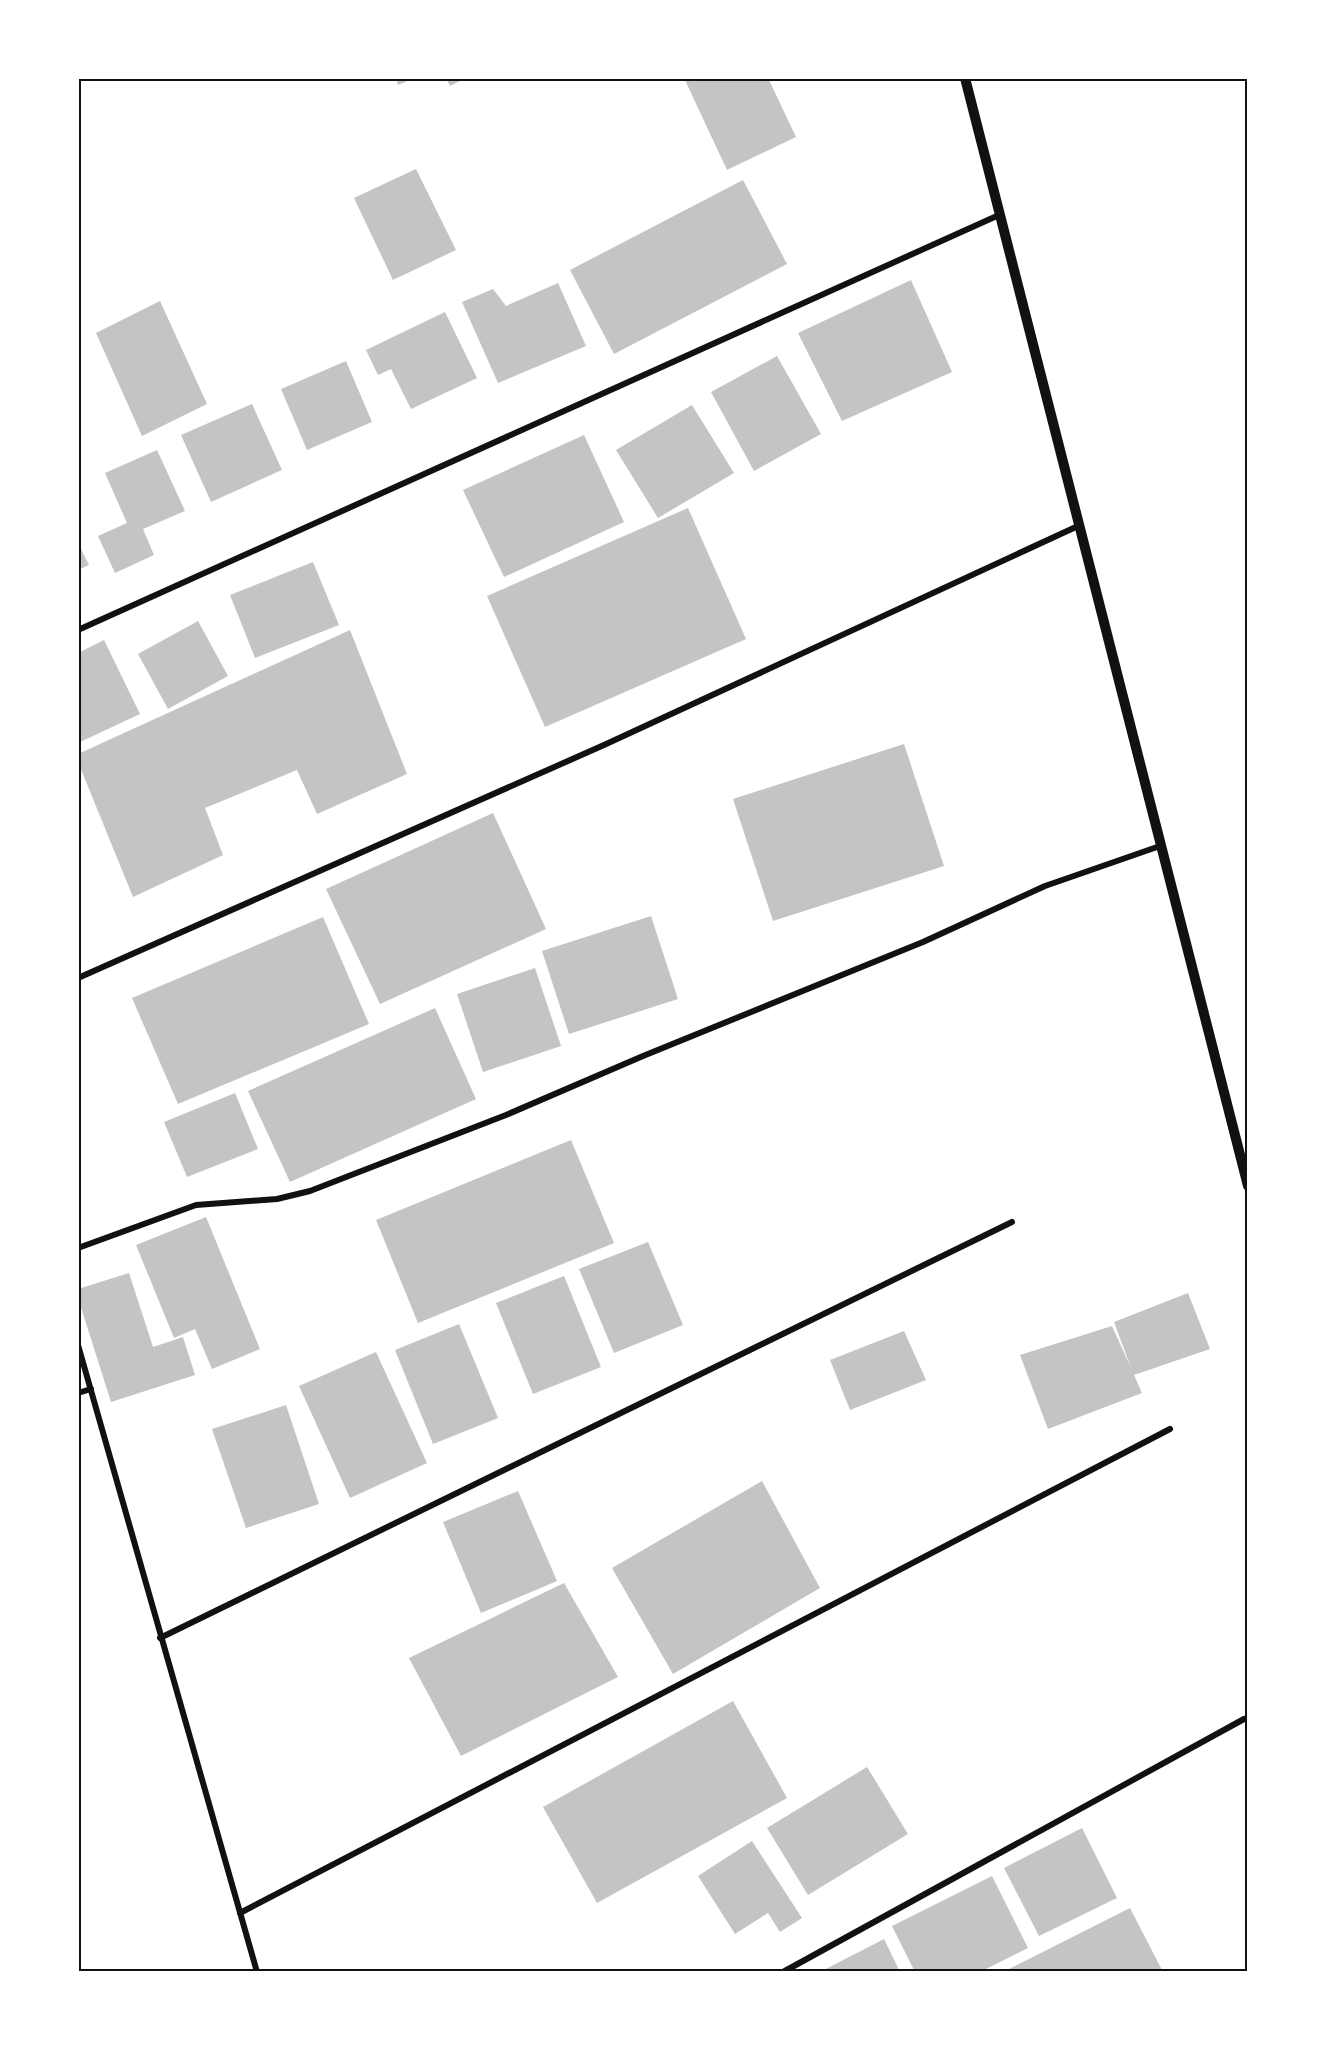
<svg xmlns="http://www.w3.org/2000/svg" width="1326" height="2050" viewBox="0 0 1326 2050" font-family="Ubuntu,sans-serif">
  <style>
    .building { fill: #c4c4c4 }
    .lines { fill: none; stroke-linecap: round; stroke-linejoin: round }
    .minor { stroke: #111; stroke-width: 6 }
    .tertiary { stroke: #111; stroke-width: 10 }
    .neatline { fill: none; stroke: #111; stroke-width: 2 }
  </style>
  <rect width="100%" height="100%" fill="#fff"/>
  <g class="building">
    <path d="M 396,78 L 414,78 L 398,85 Z"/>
    <path d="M 446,78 L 466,78 L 450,86 Z"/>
    <path d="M 684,78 L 768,78 L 796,137 L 727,170 Z"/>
    <path d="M 416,169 L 456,250 L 393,280 L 354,198 Z"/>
    <path d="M 743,180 L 787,264 L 614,354 L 570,270 Z"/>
    <path d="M 911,280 L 952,372 L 842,421 L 798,333 Z"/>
    <path d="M 558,283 L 586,346 L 498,383 L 462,302 L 493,289 L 506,306 Z"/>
    <path d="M 160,301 L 207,404 L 142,436 L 96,333 Z"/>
    <path d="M 445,312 L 477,378 L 411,409 L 391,369 L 378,375 L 366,350 Z"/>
    <path d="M 777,356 L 821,434 L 754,471 L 711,392 Z"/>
    <path d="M 346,361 L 372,422 L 307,450 L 281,389 Z"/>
    <path d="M 252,404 L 282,470 L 211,502 L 181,435 Z"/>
    <path d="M 692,405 L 734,473 L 658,518 L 616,450 Z"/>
    <path d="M 584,435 L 624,522 L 504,577 L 463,490 Z"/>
    <path d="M 157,450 L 185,511 L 143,529 L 154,555 L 115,573 L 98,536 L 127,523 L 105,473 Z"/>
    <path d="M 688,508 L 746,639 L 545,727 L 487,596 Z"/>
    <path d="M 78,543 L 89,565 L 78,570 Z"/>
    <path d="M 313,562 L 339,625 L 255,658 L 230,595 Z"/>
    <path d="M 198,621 L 228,676 L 168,709 L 138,654 Z"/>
    <path d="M 350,630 L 407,774 L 317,814 L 297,770 L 205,808 L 223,855 L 133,897 L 78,762 L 78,754 Z"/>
    <path d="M 104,640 L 140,714 L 78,743 L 78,653 Z"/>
    <path d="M 904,744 L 944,866 L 773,921 L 733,799 Z"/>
    <path d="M 493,813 L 546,929 L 380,1004 L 326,889 Z"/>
    <path d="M 651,916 L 678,999 L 569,1034 L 542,951 Z"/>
    <path d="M 323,917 L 369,1024 L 178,1104 L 132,998 Z"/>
    <path d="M 535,968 L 561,1046 L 483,1072 L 457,994 Z"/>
    <path d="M 435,1008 L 476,1099 L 290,1182 L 248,1091 Z"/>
    <path d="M 235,1093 L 258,1149 L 187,1177 L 164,1122 Z"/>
    <path d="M 571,1140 L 614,1243 L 418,1323 L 376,1220 Z"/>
    <path d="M 206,1217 L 260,1349 L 212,1369 L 195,1329 L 174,1338 L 136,1245 Z"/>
    <path d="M 648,1242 L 683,1325 L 614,1353 L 579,1269 Z"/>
    <path d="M 129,1273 L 153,1347 L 183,1337 L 195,1375 L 111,1402 L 78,1298 L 78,1289 Z"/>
    <path d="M 564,1276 L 601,1367 L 533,1394 L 496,1303 Z"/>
    <path d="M 1188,1293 L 1210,1349 L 1134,1375 L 1142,1393 L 1048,1429 L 1020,1355 L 1112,1326 L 1131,1368 L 1114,1322 Z"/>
    <path d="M 459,1324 L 498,1418 L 433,1444 L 395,1350 Z"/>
    <path d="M 904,1331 L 926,1380 L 850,1410 L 830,1360 Z"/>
    <path d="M 376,1352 L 427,1463 L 350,1498 L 299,1386 Z"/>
    <path d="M 286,1405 L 319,1504 L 246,1528 L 212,1429 Z"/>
    <path d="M 762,1481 L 820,1588 L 673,1674 L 612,1568 Z"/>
    <path d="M 518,1491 L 557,1581 L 481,1613 L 443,1522 Z"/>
    <path d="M 564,1583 L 618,1677 L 461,1756 L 409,1658 Z"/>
    <path d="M 733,1701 L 787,1798 L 597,1903 L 543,1807 Z"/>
    <path d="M 867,1767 L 908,1834 L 808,1895 L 767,1828 Z"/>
    <path d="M 1082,1828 L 1117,1898 L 1039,1936 L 1004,1868 Z"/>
    <path d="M 752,1841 L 802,1918 L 780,1932 L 768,1913 L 735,1934 L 698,1876 Z"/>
    <path d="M 992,1876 L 1028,1948 L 980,1972 L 915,1972 L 892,1926 Z"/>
    <path d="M 1130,1908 L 1163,1972 L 1003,1972 Z"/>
    <path d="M 884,1939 L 900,1972 L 820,1972 Z"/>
  </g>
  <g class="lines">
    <g class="minor">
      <path d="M 78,630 L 999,215"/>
      <path d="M 78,978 L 604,745 L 1078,526"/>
      <path d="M 78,1248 L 196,1205 L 277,1199 L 310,1191 L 506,1115 L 643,1056 L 923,942 L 1045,886 L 1160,846"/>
      <path d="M 78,1345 L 257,1972"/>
      <path d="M 78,1393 L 91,1389"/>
      <path d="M 160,1638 L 1012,1222"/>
      <path d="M 240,1913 L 1170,1429"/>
      <path d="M 783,1972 L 1244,1719"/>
    </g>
    <path class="tertiary" d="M 965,78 L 1248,1186"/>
  </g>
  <rect width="1326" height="2050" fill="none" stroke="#ffffff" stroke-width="159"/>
  <rect x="80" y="80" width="1166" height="1890" class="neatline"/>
</svg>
